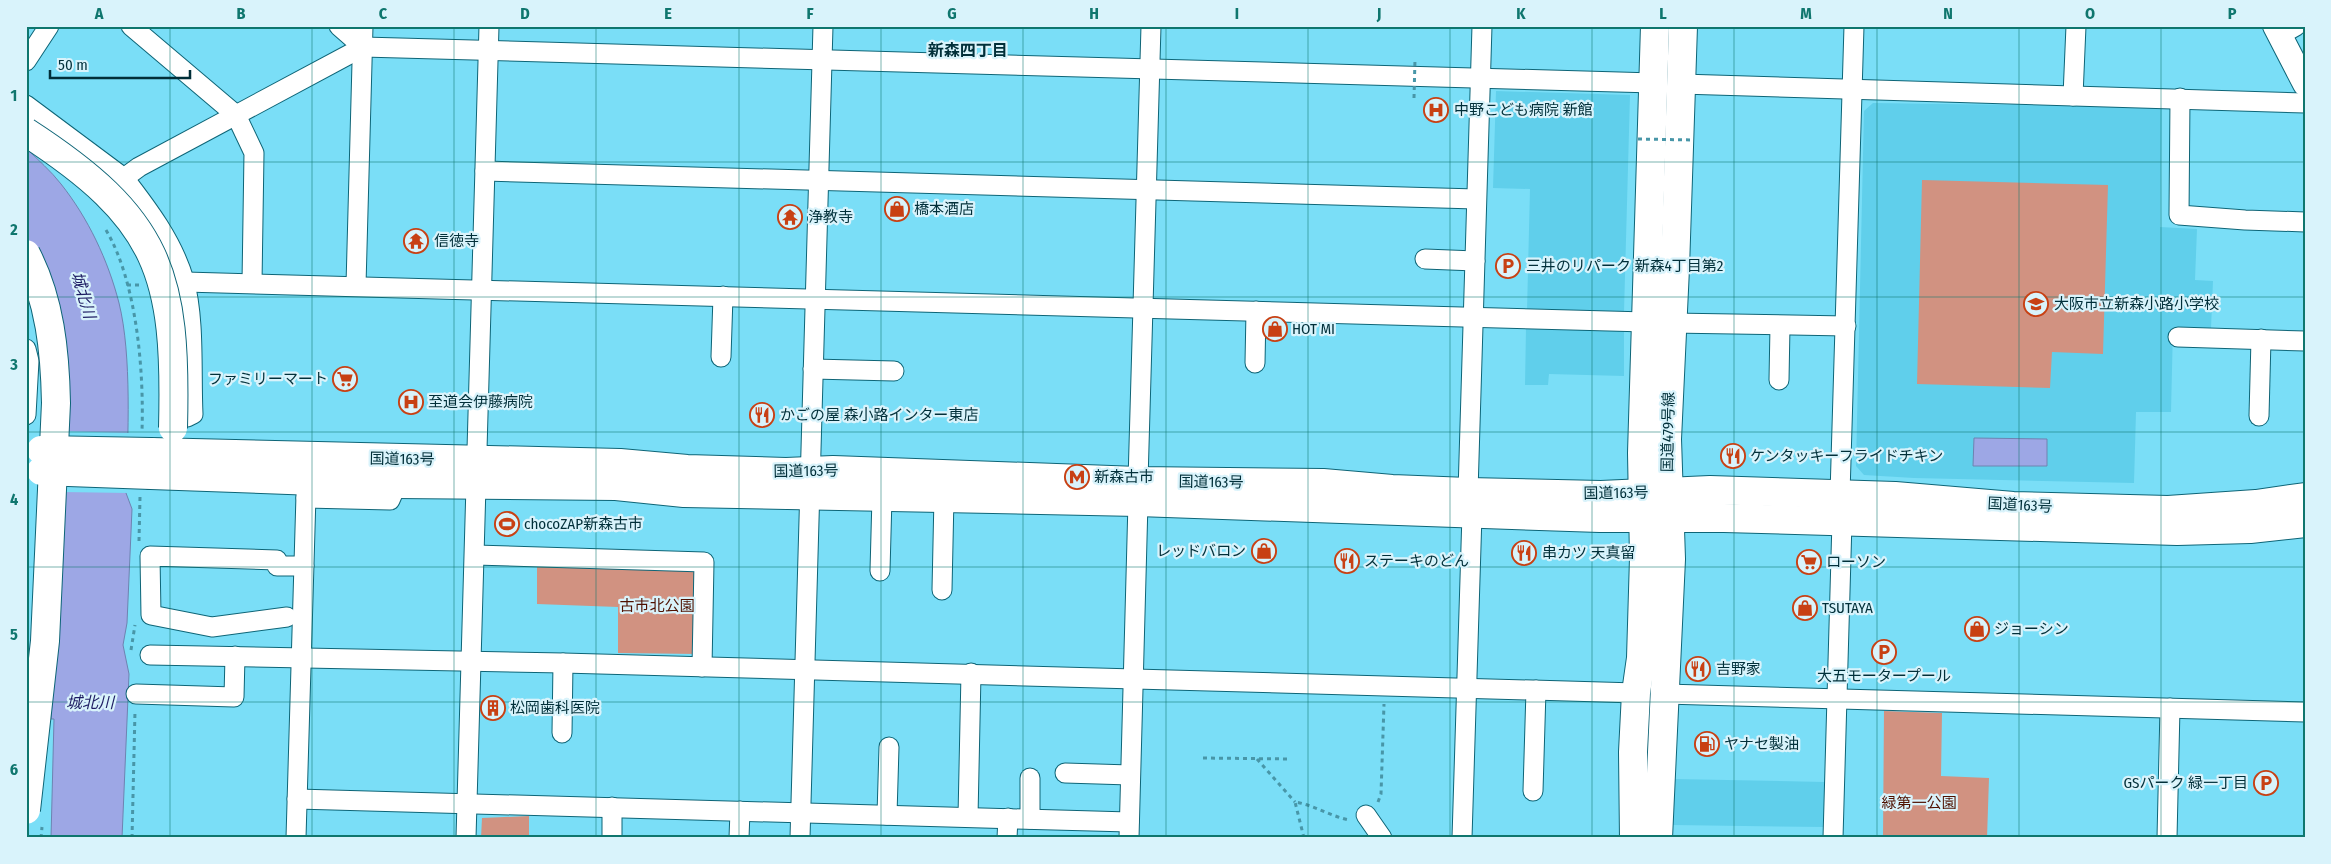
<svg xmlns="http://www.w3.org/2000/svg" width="2331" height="864" viewBox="0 0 2331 864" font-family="'Fira Sans Condensed','Noto Sans JP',sans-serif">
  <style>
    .built { fill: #60cfeb }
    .green { fill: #d19281 }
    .water { fill: #9da7e5; stroke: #6e83b1 }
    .pier { fill: #7adef7 }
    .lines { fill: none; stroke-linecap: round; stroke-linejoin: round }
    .minor-casing { stroke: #0e6577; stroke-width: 21 }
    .major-casing { stroke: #0e6577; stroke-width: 26 }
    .highway-casing { stroke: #0e6577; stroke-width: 30 }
    .path { stroke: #4896a8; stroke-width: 3; stroke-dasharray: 4 4; stroke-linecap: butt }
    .minor { stroke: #fff; stroke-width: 19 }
    .major { stroke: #fff; stroke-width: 24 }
    .highway { stroke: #fff; stroke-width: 28 }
    .highway-bridge-casing { stroke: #0e6577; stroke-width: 30; stroke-linecap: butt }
    .path-bridge { stroke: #4896a8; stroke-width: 3; stroke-dasharray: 4 4; stroke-linecap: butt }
    .highway-bridge { stroke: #fff; stroke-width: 28 }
    .grid { fill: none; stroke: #0f766e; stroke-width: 1; stroke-opacity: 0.55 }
    .labels { text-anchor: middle; stroke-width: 4.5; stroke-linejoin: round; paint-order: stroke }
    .poi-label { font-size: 15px; fill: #012f39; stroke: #d9f3fb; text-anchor: start }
    .street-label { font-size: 15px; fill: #012f39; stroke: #d9f3fb }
    .park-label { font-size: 15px; fill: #4f1100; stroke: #d9f3fb }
    .neighbourhood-label { font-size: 16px; font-weight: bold; fill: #012f39; stroke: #d9f3fb }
    .water-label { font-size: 16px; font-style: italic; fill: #1e1d63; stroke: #d9f3fb }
    .neatline { fill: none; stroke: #0f766e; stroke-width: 2 }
    .grid-label { font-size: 16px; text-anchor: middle; font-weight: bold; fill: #0f766e }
  </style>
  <rect width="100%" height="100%" fill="#7adef7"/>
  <g class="built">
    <path d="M 1496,91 L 1630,95 L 1624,312 L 1527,311 L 1530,189 L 1493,188 Z"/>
    <path d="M 1873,103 L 2162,107 L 2160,227 L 2197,229 L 2195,280 L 2213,281 L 2211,328 L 2173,327 L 2171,412 L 2136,412 L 2134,483 L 1914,478 L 1864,475 L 1856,466 L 1864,111 Z"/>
    <path d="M 1526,328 L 1624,330 L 1624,376 L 1549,374 L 1548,385 L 1525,385 Z"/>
    <path d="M 1674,779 L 1825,782 L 1825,827 L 1673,825 Z"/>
  </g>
  <g class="green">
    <path d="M 1922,180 L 2108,185 L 2103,354 L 2052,352 L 2050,388 L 1917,384 Z"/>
    <path d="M 537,563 L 689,567 L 698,575 L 697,654 L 618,653 L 618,607 L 537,604 Z"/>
    <path d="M 1884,711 L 1942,713 L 1941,776 L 1989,778 L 1987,838 L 1883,837 Z"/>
    <path d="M 529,816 L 529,838 L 481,838 L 482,818 Z"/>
  </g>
  <g class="water">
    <path d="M 26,148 C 38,160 51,171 61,184 C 88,218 108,260 119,303 C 132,355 128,438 126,493 L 132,509 L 127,623 L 123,645 L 129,674 L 122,838 L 51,838 L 54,719 L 51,719 L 52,701 L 63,531 L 26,247 Z"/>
    <path d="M 1974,438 L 2047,439 L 2047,466 L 1973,466 Z"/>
  </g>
  <path class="pier" d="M 62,431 L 129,433 L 129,493 L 62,492 Z"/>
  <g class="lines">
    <defs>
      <g id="minor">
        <path d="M 131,26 L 236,115 L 254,153 L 252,283"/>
        <path d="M 339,26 L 363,47"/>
        <path d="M 2280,35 L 2296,26"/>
        <path d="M 26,61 L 49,26"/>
        <path d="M 1681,84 L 2305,103"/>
        <path d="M 2073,96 L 2076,26"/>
        <path d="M 2180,98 L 2179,215 L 2245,220 L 2305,222"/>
        <path d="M 26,105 L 124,178 L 139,167 L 363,47 L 1654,83"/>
        <path d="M 485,171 L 1476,199"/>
        <path d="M 124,178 C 148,209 173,242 184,280 C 195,320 191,372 193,414 L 187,417"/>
        <path d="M 1425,259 L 1475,261"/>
        <path d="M 185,282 L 1646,322"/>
        <path d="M 356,285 L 363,26"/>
        <path d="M 1671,323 L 1846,326"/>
        <path d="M 2178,337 L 2305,341"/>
        <path d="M 26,349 L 29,361 L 26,415"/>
        <path d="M 721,357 L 723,296"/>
        <path d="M 1255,363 L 1256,311"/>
        <path d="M 813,369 L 894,371"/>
        <path d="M 1779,380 L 1780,326"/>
        <path d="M 2259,416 L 2261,339"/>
        <path d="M 1138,481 L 1151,26"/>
        <path d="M 1468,492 L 1482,26"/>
        <path d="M 1840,494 L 1854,26"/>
        <path d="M 306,498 L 390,500 L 397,484"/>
        <path d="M 475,555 L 704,562 L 702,667"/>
        <path d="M 880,571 L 882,497"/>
        <path d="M 942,590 L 944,497"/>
        <path d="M 287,617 L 212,627 L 151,615 L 150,556 L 277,560 L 277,566 L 304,566"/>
        <path d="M 150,655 L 563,663 L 1636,693"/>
        <path d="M 136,694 L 234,697 L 235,656"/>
        <path d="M 1665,694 L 2305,712"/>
        <path d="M 562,733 L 563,663"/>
        <path d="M 1065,773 L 1130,775"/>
        <path d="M 1533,791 L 1536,690"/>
        <path d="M 297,799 L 1129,822"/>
        <path d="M 887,815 L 889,747"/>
        <path d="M 1366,815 L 1382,838"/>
        <path d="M 968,817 L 971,673"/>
        <path d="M 1030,819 L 1030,778"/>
        <path d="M 296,838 L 306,495"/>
        <path d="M 466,838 L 489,26"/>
        <path d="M 612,838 L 612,807"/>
        <path d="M 739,838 L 740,811"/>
        <path d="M 800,838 L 823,26"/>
        <path d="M 1007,838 L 1008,818"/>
        <path d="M 1129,838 L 1138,502"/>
        <path d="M 1462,838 L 1472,514"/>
        <path d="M 1833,838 L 1842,521"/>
        <path d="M 2167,838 L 2170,708"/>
      </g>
      <path id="major" d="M 2275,26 L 2305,84"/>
      <g id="highway">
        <path d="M 151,452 L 620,463 L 687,469 L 786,472 L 833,470 L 1138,481 L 1323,483 L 1392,489 L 1468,492 L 1601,495 L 1710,490 L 1895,496 L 2013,506 L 2168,510 L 2256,504 L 2305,497"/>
        <path d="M 151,475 L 397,484 L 616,486 L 684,493 L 1138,502 L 1600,518 L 1724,518 L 2177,531 L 2250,529 L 2305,523"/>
        <path d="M 1634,838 L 1633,752 L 1636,693 L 1641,658 L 1644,558 L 1642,453 L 1655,26"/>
        <path d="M 1658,838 L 1671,559 L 1667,439 L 1675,268 L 1683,26"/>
      </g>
    </defs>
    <use href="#minor" class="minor-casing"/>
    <use href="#major" class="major-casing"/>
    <use href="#highway" class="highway-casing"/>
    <g class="path">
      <path d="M 106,230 C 137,282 144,372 142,431"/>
      <path d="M 127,285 L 139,285"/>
      <path d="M 139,541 L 140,497"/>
      <path d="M 131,650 L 135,625"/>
      <path d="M 1203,758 L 1291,759"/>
      <path d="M 1257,759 L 1295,802"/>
      <path d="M 1378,802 L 1381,794 L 1384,704"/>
      <path d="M 41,838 L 42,827"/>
      <path d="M 132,838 L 135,711"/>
      <path d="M 1304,838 L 1295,802 C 1314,805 1330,816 1349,820"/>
    </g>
    <use href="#minor" class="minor"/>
    <use href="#major" class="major"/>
    <use href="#highway" class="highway"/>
    <defs>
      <g id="highway-bridge">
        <path d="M 26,132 C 160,219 177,273 173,428"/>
        <path d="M 26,254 C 50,300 55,352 56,403 L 45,641 L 26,810"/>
        <path d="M 41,450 L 151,452"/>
        <path d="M 41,471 L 151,475"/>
      </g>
    </defs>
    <use href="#highway-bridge" class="highway-bridge-casing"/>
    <g class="path-bridge">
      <path d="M 1414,98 L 1415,59"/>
      <path d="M 1638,139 L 1693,140"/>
    </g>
    <use href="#highway-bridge" class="highway-bridge"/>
  </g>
  <path class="grid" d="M 170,26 L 170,838M 312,26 L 312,838M 454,26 L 454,838M 596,26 L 596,838M 739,26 L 739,838M 881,26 L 881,838M 1023,26 L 1023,838M 1166,26 L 1166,838M 1308,26 L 1308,838M 1450,26 L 1450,838M 1592,26 L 1592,838M 1734,26 L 1734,838M 1877,26 L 1877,838M 2019,26 L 2019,838M 2161,26 L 2161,838M 26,162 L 2305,162M 26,297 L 2305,297M 26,432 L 2305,432M 26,567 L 2305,567M 26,702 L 2305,702"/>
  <defs>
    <symbol id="hospital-ring" viewBox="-11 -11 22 22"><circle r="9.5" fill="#d9f3fb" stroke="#c84013" stroke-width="1.5"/><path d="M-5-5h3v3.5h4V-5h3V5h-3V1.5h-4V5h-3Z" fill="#c84013"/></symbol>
    <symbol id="shop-ring" viewBox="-11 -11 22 22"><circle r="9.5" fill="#d9f3fb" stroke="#c84013" stroke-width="1.5"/><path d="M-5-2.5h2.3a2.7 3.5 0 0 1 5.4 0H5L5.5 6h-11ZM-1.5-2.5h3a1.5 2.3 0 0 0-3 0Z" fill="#c84013"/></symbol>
    <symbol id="temple-ring" viewBox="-11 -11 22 22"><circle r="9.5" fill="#d9f3fb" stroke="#c84013" stroke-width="1.5"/><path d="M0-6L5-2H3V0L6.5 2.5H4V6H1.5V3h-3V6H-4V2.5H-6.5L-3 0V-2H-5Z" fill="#c84013"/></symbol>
    <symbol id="parking-ring" viewBox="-11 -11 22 22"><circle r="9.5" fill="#d9f3fb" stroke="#c84013" stroke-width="1.5"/><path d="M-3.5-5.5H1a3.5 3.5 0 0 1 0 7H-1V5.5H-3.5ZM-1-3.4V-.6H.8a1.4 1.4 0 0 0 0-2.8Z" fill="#c84013"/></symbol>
    <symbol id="school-ring" viewBox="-11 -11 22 22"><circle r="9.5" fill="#d9f3fb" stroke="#c84013" stroke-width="1.5"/><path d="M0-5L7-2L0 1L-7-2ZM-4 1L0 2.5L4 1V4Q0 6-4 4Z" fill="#c84013"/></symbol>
    <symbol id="supermarket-ring" viewBox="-11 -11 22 22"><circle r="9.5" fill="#d9f3fb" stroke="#c84013" stroke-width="1.5"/><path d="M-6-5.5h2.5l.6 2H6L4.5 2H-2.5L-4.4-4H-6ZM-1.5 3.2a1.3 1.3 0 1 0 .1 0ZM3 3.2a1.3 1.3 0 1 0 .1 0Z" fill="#c84013"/></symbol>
    <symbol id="restaurant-ring" viewBox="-11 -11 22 22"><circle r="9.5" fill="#d9f3fb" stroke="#c84013" stroke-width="1.5"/><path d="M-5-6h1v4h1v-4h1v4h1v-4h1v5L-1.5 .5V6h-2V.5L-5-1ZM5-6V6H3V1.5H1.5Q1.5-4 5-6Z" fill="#c84013"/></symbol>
    <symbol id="metro-ring" viewBox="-11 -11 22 22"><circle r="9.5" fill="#d9f3fb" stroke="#c84013" stroke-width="1.5"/><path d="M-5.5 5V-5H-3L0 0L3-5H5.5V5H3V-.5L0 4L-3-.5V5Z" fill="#c84013"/></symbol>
    <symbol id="stadium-ring" viewBox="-11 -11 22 22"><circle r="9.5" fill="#d9f3fb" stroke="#c84013" stroke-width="1.5"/><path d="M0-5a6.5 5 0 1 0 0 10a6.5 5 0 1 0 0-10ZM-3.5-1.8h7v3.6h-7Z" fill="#c84013"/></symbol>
    <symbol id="building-ring" viewBox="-11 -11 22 22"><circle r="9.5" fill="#d9f3fb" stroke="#c84013" stroke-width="1.5"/><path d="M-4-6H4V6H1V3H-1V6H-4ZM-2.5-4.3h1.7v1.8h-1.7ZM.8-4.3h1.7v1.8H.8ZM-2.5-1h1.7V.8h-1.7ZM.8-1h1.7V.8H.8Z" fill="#c84013"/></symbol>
    <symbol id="fuel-ring" viewBox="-11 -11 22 22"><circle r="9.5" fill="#d9f3fb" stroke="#c84013" stroke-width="1.5"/><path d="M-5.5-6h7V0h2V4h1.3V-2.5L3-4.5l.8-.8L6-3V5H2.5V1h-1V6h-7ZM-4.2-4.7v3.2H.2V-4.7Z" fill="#c84013"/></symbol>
  </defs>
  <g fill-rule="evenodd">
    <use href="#hospital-ring" x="1422" y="96" width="28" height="28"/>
    <use href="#shop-ring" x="883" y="195" width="28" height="28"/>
    <use href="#temple-ring" x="776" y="203" width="28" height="28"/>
    <use href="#temple-ring" x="402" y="227" width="28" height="28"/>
    <use href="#parking-ring" x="1494" y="252" width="28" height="28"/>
    <use href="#school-ring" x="2022" y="290" width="28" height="28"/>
    <use href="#shop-ring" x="1261" y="315" width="28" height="28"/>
    <use href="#supermarket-ring" x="331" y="365" width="28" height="28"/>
    <use href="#hospital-ring" x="397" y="388" width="28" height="28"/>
    <use href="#restaurant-ring" x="748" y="401" width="28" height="28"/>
    <use href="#restaurant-ring" x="1719" y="442" width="28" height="28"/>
    <use href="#metro-ring" x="1063" y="463" width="28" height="28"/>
    <use href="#stadium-ring" x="493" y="510" width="28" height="28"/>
    <use href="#shop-ring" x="1250" y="537" width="28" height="28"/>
    <use href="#restaurant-ring" x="1510" y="539" width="28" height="28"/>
    <use href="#restaurant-ring" x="1333" y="547" width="28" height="28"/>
    <use href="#supermarket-ring" x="1795" y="548" width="28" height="28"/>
    <use href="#shop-ring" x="1791" y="594" width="28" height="28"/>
    <use href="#shop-ring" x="1963" y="615" width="28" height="28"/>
    <use href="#parking-ring" x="1870" y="638" width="28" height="28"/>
    <use href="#restaurant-ring" x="1684" y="655" width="28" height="28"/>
    <use href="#building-ring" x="479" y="694" width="28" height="28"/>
    <use href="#fuel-ring" x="1693" y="730" width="28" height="28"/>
    <use href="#parking-ring" x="2252" y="769" width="28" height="28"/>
  </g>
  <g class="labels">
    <g class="poi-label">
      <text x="1454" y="115">中野こども病院 新館</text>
      <text x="914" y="214">橋本酒店</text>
      <text x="808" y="222">浄教寺</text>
      <text x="434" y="246">信徳寺</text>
      <text x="1526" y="271">三井のリパーク 新森4丁目第2</text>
      <text x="2054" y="309">大阪市立新森小路小学校</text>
      <text x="1292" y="334">HOT MI</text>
      <text x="328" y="384" text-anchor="end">ファミリーマート</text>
      <text x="428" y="407">至道会伊藤病院</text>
      <text x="780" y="420">かごの屋 森小路インター東店</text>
      <text x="1750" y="461">ケンタッキーフライドチキン</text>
      <text x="1094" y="482">新森古市</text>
      <text x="524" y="529">chocoZAP新森古市</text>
      <text x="1246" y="556" text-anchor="end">レッドバロン</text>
      <text x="1542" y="558">串カツ 天真留</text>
      <text x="1364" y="566">ステーキのどん</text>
      <text x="1826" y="567">ローソン</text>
      <text x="1822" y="613">TSUTAYA</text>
      <text x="1994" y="634">ジョーシン</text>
      <text x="1716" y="674">吉野家</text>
      <text x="1884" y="681" text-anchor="middle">大五モータープール</text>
      <text x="510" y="713">松岡歯科医院</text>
      <text x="1724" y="749">ヤナセ製油</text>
      <text x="2248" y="788" text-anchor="end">GSパーク 緑一丁目</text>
    </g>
    <g class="street-label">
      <text transform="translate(1668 432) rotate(-89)" y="5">国道479号線</text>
      <text transform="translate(402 459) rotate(1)" y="5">国道163号</text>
      <text transform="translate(806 471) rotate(-1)" y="5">国道163号</text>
      <text transform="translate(1211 482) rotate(1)" y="5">国道163号</text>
      <text transform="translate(1616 493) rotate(-1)" y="5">国道163号</text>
      <text transform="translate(2020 505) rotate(3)" y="5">国道163号</text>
    </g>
    <g class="park-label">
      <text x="657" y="611">古市北公園</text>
      <text x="1919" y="808">緑第一公園</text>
    </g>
    <g class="neighbourhood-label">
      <text x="968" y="56">新森四丁目</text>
    </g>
    <g class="water-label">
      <text transform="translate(84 295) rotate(74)" y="6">城北川</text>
      <text x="90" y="708">城北川</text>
    </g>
  </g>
  <rect width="2331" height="864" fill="none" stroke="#d9f3fb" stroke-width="55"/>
  <path d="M50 70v8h140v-8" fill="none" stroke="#012f39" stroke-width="2.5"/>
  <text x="58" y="70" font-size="15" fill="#012f39" stroke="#d9f3fb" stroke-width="4" paint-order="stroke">50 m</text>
  <rect x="28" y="28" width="2276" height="808" class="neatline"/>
  <g class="grid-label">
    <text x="99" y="19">A</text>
    <text x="241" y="19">B</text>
    <text x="383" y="19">C</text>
    <text x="525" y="19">D</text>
    <text x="668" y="19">E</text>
    <text x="810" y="19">F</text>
    <text x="952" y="19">G</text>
    <text x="1094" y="19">H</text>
    <text x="1237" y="19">I</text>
    <text x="1379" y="19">J</text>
    <text x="1521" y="19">K</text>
    <text x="1663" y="19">L</text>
    <text x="1806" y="19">M</text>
    <text x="1948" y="19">N</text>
    <text x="2090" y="19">O</text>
    <text x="2232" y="19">P</text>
    <text x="14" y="101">1</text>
    <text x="14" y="235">2</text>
    <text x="14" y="370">3</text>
    <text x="14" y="505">4</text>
    <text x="14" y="640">5</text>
    <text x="14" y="775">6</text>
  </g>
</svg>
